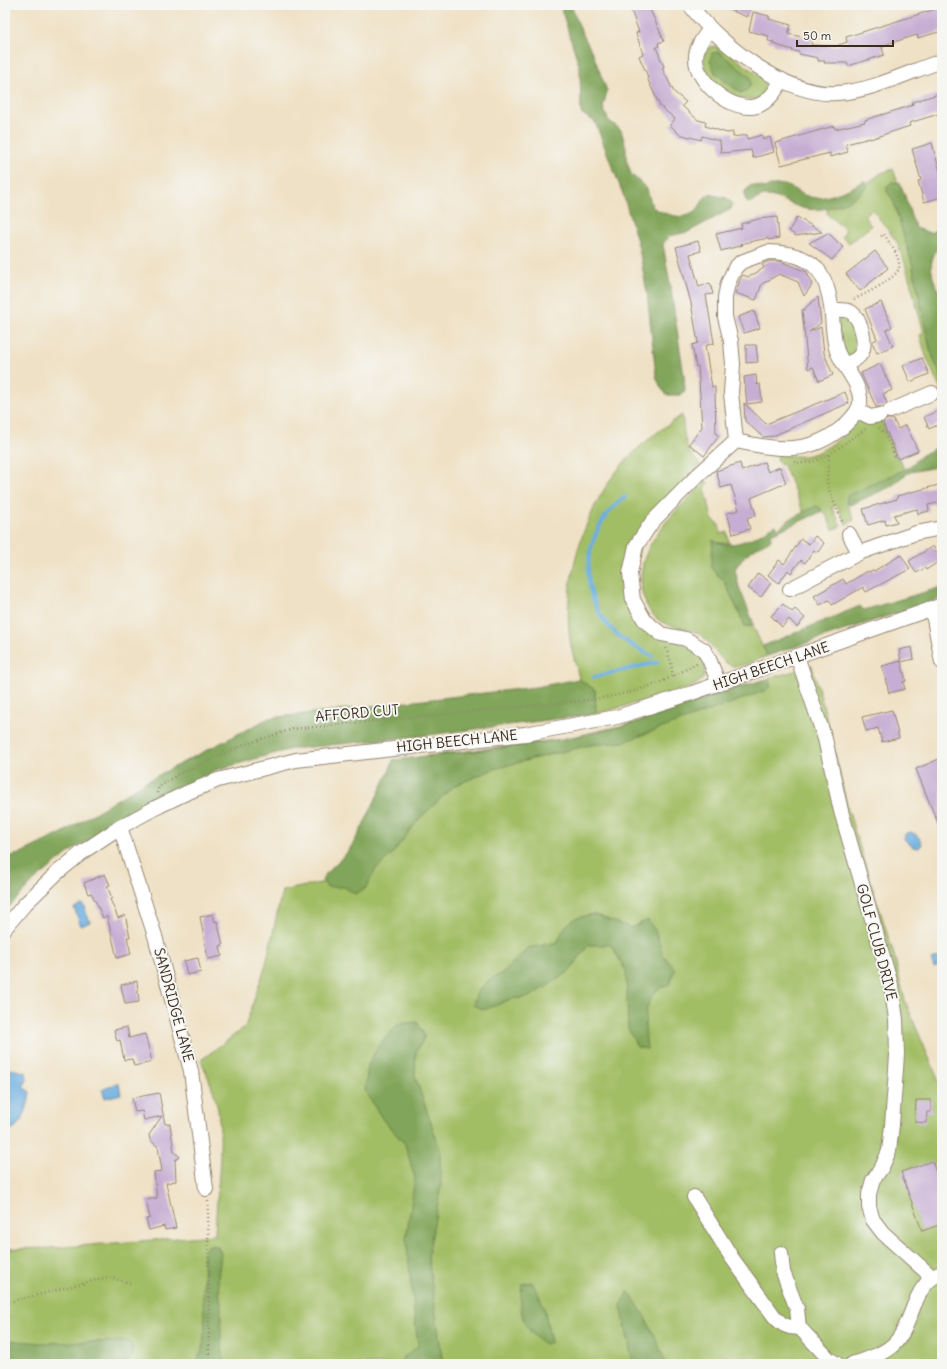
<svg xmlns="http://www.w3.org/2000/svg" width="947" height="1369" viewBox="0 0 947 1369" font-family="Delius,sans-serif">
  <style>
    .green { fill: #a2be65; stroke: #6e7442 }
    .forest { fill: #81a55a; stroke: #5e683c }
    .water { fill: #6baee0; stroke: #536c7f }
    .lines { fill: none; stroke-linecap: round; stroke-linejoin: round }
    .stream { stroke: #6baee0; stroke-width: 4 }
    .building { fill: #c6add3 }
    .minor-casing { stroke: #958672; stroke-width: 16 }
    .path { stroke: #958672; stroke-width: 2.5; stroke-dasharray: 1 3; stroke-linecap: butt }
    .minor { stroke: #fff; stroke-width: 14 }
    .labels { text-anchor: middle; stroke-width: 4; stroke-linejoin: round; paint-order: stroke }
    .street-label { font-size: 14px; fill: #3b2a1e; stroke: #f6f6f2 }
  </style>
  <rect width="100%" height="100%" fill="#f6f6f2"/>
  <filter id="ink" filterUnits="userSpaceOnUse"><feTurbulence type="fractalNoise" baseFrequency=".025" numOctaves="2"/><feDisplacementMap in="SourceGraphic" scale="8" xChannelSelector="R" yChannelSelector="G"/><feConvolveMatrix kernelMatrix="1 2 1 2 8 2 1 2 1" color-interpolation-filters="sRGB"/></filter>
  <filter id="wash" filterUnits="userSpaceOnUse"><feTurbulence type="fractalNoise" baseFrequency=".012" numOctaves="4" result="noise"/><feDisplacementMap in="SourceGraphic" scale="16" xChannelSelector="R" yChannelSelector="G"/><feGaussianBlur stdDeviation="0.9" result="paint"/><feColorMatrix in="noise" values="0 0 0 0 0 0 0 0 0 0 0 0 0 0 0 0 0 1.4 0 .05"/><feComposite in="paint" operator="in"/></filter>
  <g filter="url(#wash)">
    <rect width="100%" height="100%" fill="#efe1c5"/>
    <g class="green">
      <path d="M 714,46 L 723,49 L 761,77 L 766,82 L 767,94 C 747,111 702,86 704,59 C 704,52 708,48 714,46 Z"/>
      <path d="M 893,169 L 898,183 L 892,182 L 887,191 L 893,200 L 912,263 L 930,349 L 942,380 L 942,393 L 926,356 L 920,335 L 924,333 L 905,263 L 897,242 L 872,209 L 864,216 L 871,226 L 849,243 L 842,237 L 846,230 L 828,215 L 826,207 L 844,202 L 881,173 Z"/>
      <path d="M 841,316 L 850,317 L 860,347 L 848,359 C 843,350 834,325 841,316 Z"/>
      <path d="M 682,415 C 685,437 683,449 701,465 L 644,523 L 629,605 C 632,611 634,620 639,624 C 656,637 704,643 705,669 C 706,680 697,684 689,688 L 596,714 L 595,690 L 579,679 C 576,663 570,647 569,631 C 564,573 587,502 627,459 C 643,442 663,428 682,415 Z"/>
      <path d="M 881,420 L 898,460 L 900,460 L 906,474 L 847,503 L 854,520 L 846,524 L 837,505 L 832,507 L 841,526 L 833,530 L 826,515 L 822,511 L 806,518 L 783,464 L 780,465 L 777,459 L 779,453 C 784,454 789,456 794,456 C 820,459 842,437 858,421 Z"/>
      <path d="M 703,478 L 708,482 L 705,487 L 712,519 L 719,525 L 721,534 L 727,532 L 729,543 L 717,543 L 713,541 L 715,573 L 724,580 L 745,626 L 753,626 L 767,656 C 758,659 748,664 739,666 C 721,669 714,643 699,634 C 685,626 669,629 656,618 C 649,612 644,601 642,592 C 634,544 676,513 705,481 Z"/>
      <path d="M 812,666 L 827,719 L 848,810 L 894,955 L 905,1001 L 942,1089 L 942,1364 L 5,1364 L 5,1249 L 52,1248 L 215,1235 C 216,1196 224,1148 218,1110 C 215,1092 208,1077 201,1060 L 245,1027 L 266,964 L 282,891 L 339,879 L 418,757 L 563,739 L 633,723 L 739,687 Z"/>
    </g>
    <g class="forest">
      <path d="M 560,5 L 571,5 L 581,31 L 593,54 L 607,91 L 603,107 L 608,120 L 621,130 L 626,147 L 626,159 L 631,174 L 647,189 L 652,207 C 666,215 687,223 698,208 C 704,201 701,200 709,194 L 727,198 L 732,204 L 731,209 L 688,232 L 669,236 L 663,244 L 671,290 L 684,376 L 685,391 L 681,395 L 667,395 L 661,388 L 656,376 L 647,293 L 639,248 L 623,194 L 595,122 L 581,113 L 580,68 Z"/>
      <path d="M 719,52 L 750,77 C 752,86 749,90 741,93 L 716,74 L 710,61 L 712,53 Z"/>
      <path d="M 865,181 L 868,185 C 856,201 827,212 807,209 C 794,207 781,197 768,196 C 761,195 755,201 748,203 L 745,199 L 745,191 L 751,185 L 766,188 C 790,176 796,198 818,198 C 829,197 842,192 851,188 C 856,186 859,182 865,181 Z"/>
      <path d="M 892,182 L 900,183 C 907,198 909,214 916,228 L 930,233 L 942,227 L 942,241 L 933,255 L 931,266 L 933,278 L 942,300 L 942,380 L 930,349 L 912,263 L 893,200 L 887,191 L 887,186 Z"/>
      <path d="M 942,444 L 942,466 L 910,472 L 902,477 L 892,486 L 850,505 L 846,502 L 848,495 L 908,468 L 921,456 Z"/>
      <path d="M 816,506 L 821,508 L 821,512 L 771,534 L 771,540 C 756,547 743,554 735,569 L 739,587 L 753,622 L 753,626 L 745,626 L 724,580 L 715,573 L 711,567 L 713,540 C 733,552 758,535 776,525 L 778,529 L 790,519 Z"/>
      <path d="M 942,587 L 942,598 L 767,656 L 763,646 L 860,606 L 864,610 Z"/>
      <path d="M 579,679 L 595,690 L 596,714 L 420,736 L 291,749 L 216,770 L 153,801 L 71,851 L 35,880 L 5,911 L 5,858 L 19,854 L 62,833 L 147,781 L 269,718 L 536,687 Z"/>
      <path d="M 768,679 L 771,686 L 765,691 L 623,742 L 590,745 L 536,758 L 494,769 L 454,786 L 421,817 L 391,855 L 375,870 L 366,888 L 355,894 L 344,887 L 327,887 L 322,880 C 329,867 340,862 349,850 C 365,826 375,798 389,772 L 393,760 C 473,751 555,745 633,723 C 678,711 722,691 768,679 Z"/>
      <path d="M 593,914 L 631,928 L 648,920 L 656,932 L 663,955 L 675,969 L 670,984 C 666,986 659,988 656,991 C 642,1006 645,1030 647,1049 L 637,1047 L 628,1028 L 626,971 L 611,945 L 588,945 L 570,971 L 546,987 L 529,997 L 511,999 L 484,1010 L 473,1005 L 477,992 L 490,979 L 503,973 L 528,948 L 558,942 C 566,920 571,919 593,914 Z"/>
      <path d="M 417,1022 L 425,1036 L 416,1052 L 415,1076 L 440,1149 L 441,1186 L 428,1257 L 443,1364 L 400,1364 L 403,1358 L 418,1346 L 406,1238 L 415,1178 L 405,1144 L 383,1120 L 365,1091 L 368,1065 L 379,1045 L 398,1024 Z"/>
      <path d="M 212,1245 L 218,1247 L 221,1253 L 218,1280 L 221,1305 L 221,1342 L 225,1364 L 196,1364 L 203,1347 L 205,1325 L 203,1302 L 204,1251 L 207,1246 Z"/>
      <path d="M 532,1282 L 544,1306 L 551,1342 L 545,1344 C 520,1328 519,1310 522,1284 Z"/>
      <path d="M 628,1291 C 645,1314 656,1337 666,1364 L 633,1364 L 621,1306 Z"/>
      <path d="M 5,1340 L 43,1343 L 127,1341 L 132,1345 L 133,1354 L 127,1364 L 5,1364 Z"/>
    </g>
    <g class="water">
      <path d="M 910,832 C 916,834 920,837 922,844 L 919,848 L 913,847 L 904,839 L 905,834 Z"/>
      <path d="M 82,904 L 86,908 L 85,910 L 90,922 L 81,926 L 74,908 Z"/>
      <path d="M 942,956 L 942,965 L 934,968 L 931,960 Z"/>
      <path d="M 11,1069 L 25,1072 L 27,1080 L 23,1087 L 30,1092 C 28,1106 25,1120 13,1129 L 6,1129 L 5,1070 Z"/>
      <path d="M 114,1084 L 119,1084 L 121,1094 L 105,1098 L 102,1089 L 113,1086 Z"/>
    </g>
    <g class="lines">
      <g class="stream">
        <path d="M 625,497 C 587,525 576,581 604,620 C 616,637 634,647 652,656"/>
        <path d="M 594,677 L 658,662"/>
      </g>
    </g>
    <g id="blocks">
      <g class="building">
        <path d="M 629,5 L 648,5 L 664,41 L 658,43 L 659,46 L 656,47 L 664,67 L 662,68 L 674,92 L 686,102 L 682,106 L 698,120 L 706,122 L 705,126 L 727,133 L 733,132 L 733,137 L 747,135 L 747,139 L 762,135 L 763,139 L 770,137 L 774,152 L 753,158 L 751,150 L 721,153 L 720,141 L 702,136 L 701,140 L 679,134 L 670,125 L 675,119 L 660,106 L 647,78 L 648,77 L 639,56 L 643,54 L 636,33 L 639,32 Z"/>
        <path d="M 718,5 L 752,5 L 747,17 Z"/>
        <path d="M 942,7 L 942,31 L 918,38 L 917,35 L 887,44 L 882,47 L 884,55 L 848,66 L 847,63 L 824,63 L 825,61 L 818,61 L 818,58 L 799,54 L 799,52 L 792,51 L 793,50 L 773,44 L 774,42 L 768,41 L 769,36 L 749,31 L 753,12 L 769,16 L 769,19 L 791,25 L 788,34 L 812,39 L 811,45 L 836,46 L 847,42 L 846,37 Z"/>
        <path d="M 942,93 L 942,113 L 909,123 L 910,126 L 870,139 L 870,138 L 846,144 L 848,152 L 830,157 L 830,153 L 781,165 L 775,143 L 834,126 L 835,129 L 865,122 L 865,120 L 913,105 L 912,102 Z"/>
        <path d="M 932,143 L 942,179 L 942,197 L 924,202 L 918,181 L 921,180 L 912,149 Z"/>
        <path d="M 777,217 L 779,238 L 768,240 L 768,238 L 740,244 L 743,245 L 721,251 L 716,234 L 742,228 L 741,224 L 758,219 Z"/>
        <path d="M 797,217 L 822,232 L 796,236 L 789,231 Z"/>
        <path d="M 828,233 L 843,247 L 832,260 L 809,243 Z"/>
        <path d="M 698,241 L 701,251 L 690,254 L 699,287 L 710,283 L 713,294 L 706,295 L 714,343 L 705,346 L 712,387 L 715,387 L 716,434 L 719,436 L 704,456 L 689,444 L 702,427 L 698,366 L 696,367 L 692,345 L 698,343 L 691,303 L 676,247 Z"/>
        <path d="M 875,251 L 888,268 L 860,291 L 846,274 Z"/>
        <path d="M 769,261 L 780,261 L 807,272 L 812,285 L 804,296 L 798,282 L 779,274 L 762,284 L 756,300 L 735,293 L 742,275 L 749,277 L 764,268 L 762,264 Z"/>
        <path d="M 818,297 L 821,323 L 809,332 L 821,327 L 824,353 L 833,375 L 819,381 L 813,367 L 808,369 L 802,310 L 805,310 L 805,308 Z"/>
        <path d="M 881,302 L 892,327 L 886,330 L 893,346 L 877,353 L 872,342 L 877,339 L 865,309 Z"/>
        <path d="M 754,311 L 760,328 L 744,333 L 738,317 Z"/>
        <path d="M 746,345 L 756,345 L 758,362 L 746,363 Z"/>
        <path d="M 922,358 L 929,374 L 910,382 L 903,366 Z"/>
        <path d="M 880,364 L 892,390 L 883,394 L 887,403 L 883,407 L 876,407 L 861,373 Z"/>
        <path d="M 756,375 L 757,385 L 760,384 L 762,402 L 747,404 L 744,377 Z"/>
        <path d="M 845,392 L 849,403 L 775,435 L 775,436 L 763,437 L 745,421 L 744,403 L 766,424 Z"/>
        <path d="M 942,409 L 942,423 L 929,429 L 924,417 Z"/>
        <path d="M 887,419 L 893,419 L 898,429 L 906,425 L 918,451 L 898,459 L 883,423 Z"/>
        <path d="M 764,462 L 768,472 L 780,467 L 786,483 L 751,498 L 756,515 L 747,518 L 750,529 L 733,534 L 727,513 L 739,510 L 731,485 L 721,488 L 716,471 L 740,463 L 742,471 Z"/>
        <path d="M 942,484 L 942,502 L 928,505 L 929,511 L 918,514 L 917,509 L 894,515 L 897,522 L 886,525 L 885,520 L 868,525 L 863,509 L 897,499 L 897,496 Z"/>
        <path d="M 815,536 L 824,543 L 818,552 L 814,550 L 805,563 L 801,560 L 791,573 L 788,570 L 779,583 L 768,575 L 779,560 L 784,564 L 801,539 L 809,544 Z"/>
        <path d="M 933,546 L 941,560 L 926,570 L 925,568 L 916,573 L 909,561 Z"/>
        <path d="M 901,555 L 910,569 L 866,592 L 863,587 L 832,605 L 829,600 L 820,605 L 814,596 L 843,579 L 846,584 L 868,571 L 869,572 L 873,570 L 874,571 Z"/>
        <path d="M 758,573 L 771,583 L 761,597 L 748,588 Z"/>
        <path d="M 783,604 L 792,612 L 795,609 L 805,618 L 797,627 L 789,619 L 782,627 L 771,616 Z"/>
        <path d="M 912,647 L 914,659 L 901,662 L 899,650 Z"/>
        <path d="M 901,661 L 906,681 L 903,682 L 905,689 L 889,693 L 882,666 Z"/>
        <path d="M 892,710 L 899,738 L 882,742 L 878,728 L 866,731 L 862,717 Z"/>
        <path d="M 939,759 L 942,765 L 941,831 L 916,769 Z"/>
        <path d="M 105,874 L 110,885 L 107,886 L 112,898 L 110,899 L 118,918 L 125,915 L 130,937 L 127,937 L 131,954 L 117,958 L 107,916 L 103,918 L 97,904 L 91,893 L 88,894 L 84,883 Z"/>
        <path d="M 213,914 L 215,922 L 217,921 L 223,945 L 220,946 L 222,956 L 208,959 L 200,917 Z"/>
        <path d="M 198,958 L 201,972 L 187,975 L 184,961 Z"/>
        <path d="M 137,981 L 139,1002 L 125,1004 L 121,985 Z"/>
        <path d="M 127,1027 L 129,1038 L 145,1034 L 152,1062 L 134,1066 L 132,1059 L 124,1060 L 120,1040 L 117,1041 L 114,1030 Z"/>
        <path d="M 159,1093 L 165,1124 L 170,1124 L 174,1152 L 180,1157 L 175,1160 L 176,1181 L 166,1183 L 176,1228 L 165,1230 L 164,1226 L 149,1230 L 146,1219 L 150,1218 L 146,1200 L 157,1198 L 154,1172 L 162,1171 L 158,1147 L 150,1140 L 149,1135 L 162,1116 L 144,1120 L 142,1111 L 135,1112 L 132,1098 Z"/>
        <path d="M 916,1100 L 931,1100 L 931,1112 L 927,1112 L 926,1123 L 915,1122 Z"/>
        <path d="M 932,1161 L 942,1190 L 942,1224 L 922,1231 L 901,1172 Z"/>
      </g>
    </g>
  </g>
  <g filter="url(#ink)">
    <use href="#blocks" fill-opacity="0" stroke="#958672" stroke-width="1"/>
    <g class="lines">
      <defs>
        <g id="minor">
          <path d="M 690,5 C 718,43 786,97 837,93 C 873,91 908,72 942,61"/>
          <path d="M 710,29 C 703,38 695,48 696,60 C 697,83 733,113 757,106 C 769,102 776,90 782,80"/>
          <path d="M 768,252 C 813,253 828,270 832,315 C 833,326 833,339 837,351 C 843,367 862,385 860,403 C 859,412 851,419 845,425 C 810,456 778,450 736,441 L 731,393 L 733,364 L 731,341 L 725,317 L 725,297 L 728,283 L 735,268 L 741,262 Z"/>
          <path d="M 832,310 C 838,310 846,309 851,312 C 861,319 868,345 860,355 C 857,360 849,363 844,365"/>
          <path d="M 858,411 L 870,417 L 880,415"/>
          <path d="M 890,411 L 932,393"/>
          <path d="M 849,534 L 859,553"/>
          <path d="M 790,589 L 859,553 L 916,533 L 942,528"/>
          <path d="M 932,608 L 942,662"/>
          <path d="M 797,656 L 825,739 L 841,811 L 891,985 L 896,1019 L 897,1055 L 892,1125 L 889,1151 L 882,1167 L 873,1180 L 869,1194 L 869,1207 L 873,1220 L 883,1233 L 932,1277"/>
          <path d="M 719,684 L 709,659 L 704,650 L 686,639 L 661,634 L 645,621 L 633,600 L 630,573 L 636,546 L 652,522 L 698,475 L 736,441"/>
          <path d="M 120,827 L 155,936 L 191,1071 L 206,1189"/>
          <path d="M 5,928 L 25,904 L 58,872 L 84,851 L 120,827 L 155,808 L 186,793 L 218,780 L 296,760 L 525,734 L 617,717 L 692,693 L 942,605"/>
          <path d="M 694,1197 L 732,1258 L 774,1316 C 781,1324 788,1329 799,1327 L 797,1309 L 783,1272 L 781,1253"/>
          <path d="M 799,1327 L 829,1359 L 837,1364"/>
          <path d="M 852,1364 C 866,1359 883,1355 894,1344 C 914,1324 912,1283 942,1273"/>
        </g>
      </defs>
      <use href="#minor" class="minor-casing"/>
      <g class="path">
        <path d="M 854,299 C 864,295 897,278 899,268 C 901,257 889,243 884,234 L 879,238"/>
        <path d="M 879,428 L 885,434 L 895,457"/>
        <path d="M 829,455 L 827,482 L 830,493 L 843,523"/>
        <path d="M 794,462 C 816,467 836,450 852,438 C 857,435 861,433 865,429"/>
        <path d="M 666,648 L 671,663 L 673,677"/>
        <path d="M 157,793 L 159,787 L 177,775 L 243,745 L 293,729 L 590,700 C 616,696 650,689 673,676 C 682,672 689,667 698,663"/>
        <path d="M 208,1201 L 209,1364"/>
        <path d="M 5,1303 L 108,1277 L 131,1283"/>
      </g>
      <use href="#minor" class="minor"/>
    </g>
  </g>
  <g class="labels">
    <g class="street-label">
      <text transform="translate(771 666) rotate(-19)" y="5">HIGH BEECH LANE</text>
      <text transform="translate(357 713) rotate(-5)" y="5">AFFORD CUT</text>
      <text transform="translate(457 741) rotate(-6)" y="5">HIGH BEECH LANE</text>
      <text transform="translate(877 942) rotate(75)" y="5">GOLF CLUB DRIVE</text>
      <text transform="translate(174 1005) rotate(75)" y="5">SANDRIDGE LANE</text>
    </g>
  </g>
  <rect width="947" height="1369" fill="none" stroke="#f6f6f2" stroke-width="20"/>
  <path d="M797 40v6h96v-6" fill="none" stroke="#3b2a1e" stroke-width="2"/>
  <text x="803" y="40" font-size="12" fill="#3b2a1e" stroke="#f6f6f2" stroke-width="3" paint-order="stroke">50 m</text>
</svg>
